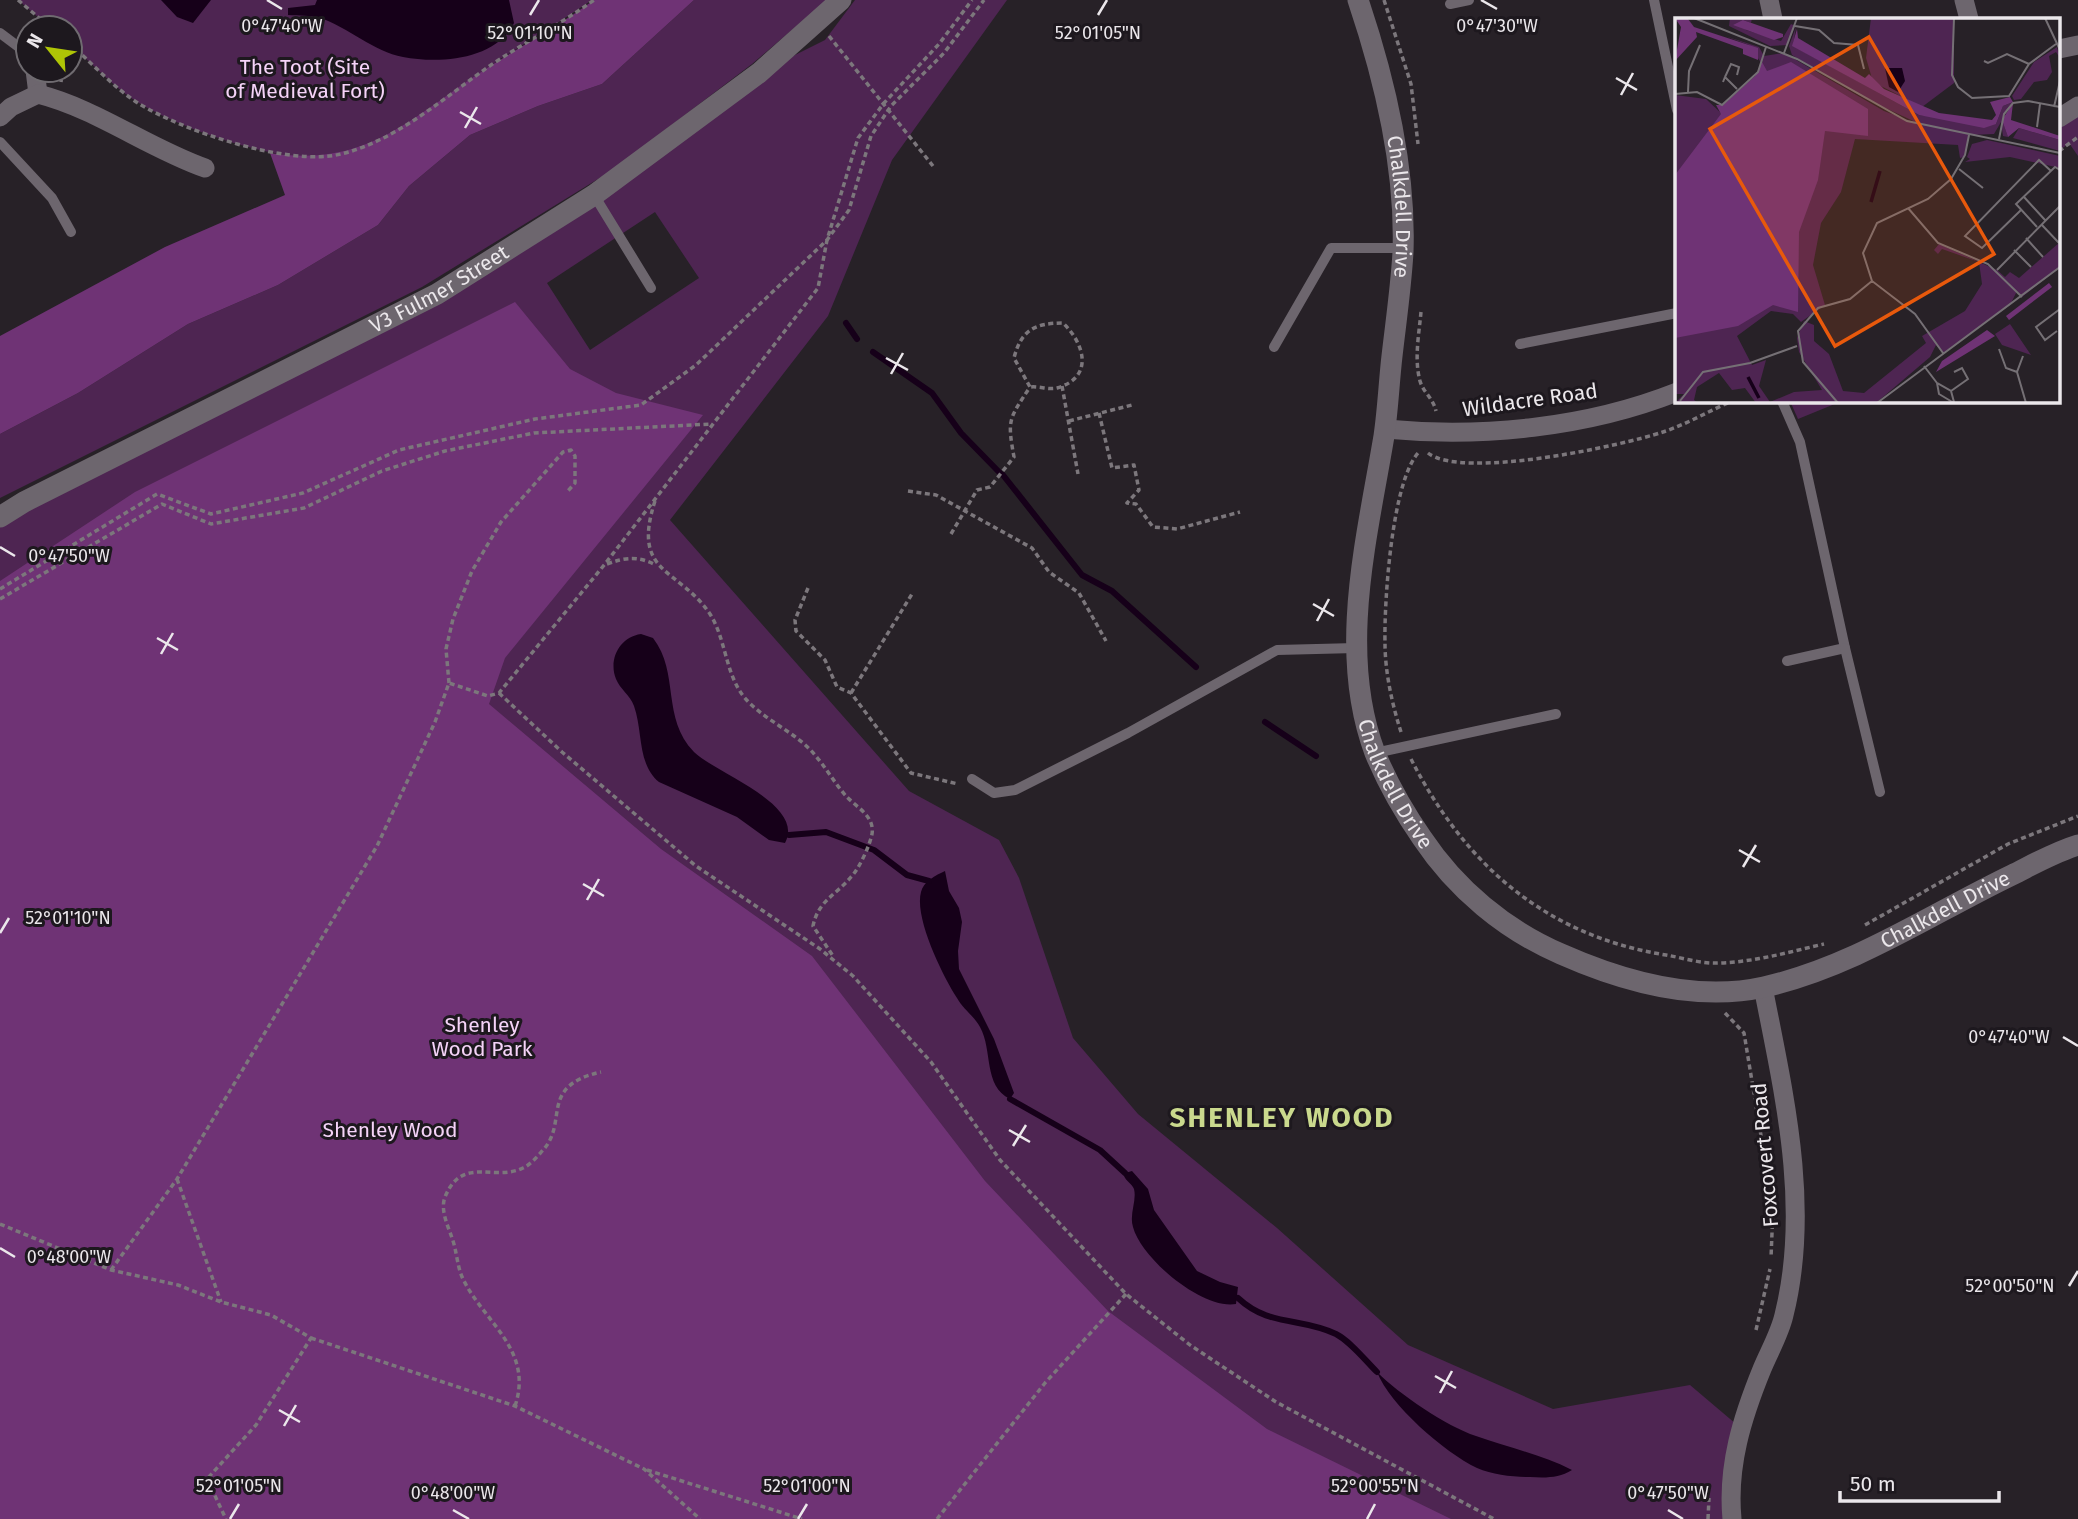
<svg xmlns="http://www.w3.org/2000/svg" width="2078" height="1519" viewBox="0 0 2078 1519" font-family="'Fira Sans',sans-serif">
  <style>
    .green { fill: #4e2552; fill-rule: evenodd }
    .forest { fill: #6f3375 }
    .water { fill: #160019 }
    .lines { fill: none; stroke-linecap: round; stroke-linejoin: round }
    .stream { stroke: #160019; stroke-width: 6 }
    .path { stroke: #7c777c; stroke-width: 3.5; stroke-dasharray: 5 3.5; stroke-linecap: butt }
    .lane { stroke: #6d666e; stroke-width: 10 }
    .street { stroke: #6d666e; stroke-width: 19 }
    .secondary { stroke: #6d666e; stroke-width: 21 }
    .ticks { fill: none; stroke: #ebe7eb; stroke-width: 2.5 }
    .labels { text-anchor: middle; stroke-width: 6; stroke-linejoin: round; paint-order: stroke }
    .park-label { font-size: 21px; fill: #f5d3f8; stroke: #1d181e }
    .street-label { font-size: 21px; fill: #ebe7eb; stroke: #1d181e }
    .district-label { font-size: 28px; font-weight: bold; letter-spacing: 2px; fill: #cad98d; stroke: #1d181e }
    .inset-river { fill: none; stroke: #160019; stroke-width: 3.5 }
    .inset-road { fill: none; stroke: #757075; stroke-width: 2 }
    .view { fill: #e8590c; fill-opacity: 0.15; stroke: #e8590c; stroke-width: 3.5 }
    .inset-edge { fill: none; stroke: #ebe7eb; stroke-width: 3.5 }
    .ticks-label { font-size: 18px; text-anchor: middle; fill: #ebe7eb; stroke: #1d181e; stroke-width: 6; stroke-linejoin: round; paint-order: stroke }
  </style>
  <rect width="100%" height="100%" fill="#272127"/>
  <g class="green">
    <path d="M 18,0 L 592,0 C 560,22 526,42 493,64 C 445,96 399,137 343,154 C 292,169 183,130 139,103 C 114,88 92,63 70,44 L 70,28 L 51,28 Z"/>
    <path d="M 694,0 L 827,0 L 752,64 L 611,171 L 422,287 L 0,498 L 0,434 L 78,393 L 188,324 L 278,285 L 378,225 L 409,186 L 470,135 L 538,106 L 602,84 Z"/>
    <path d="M 855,0 L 1007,0 L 892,160 L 828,316 L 670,520 L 909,791 L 999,840 L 1019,878 L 1073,1038 L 1138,1114 L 1277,1228 L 1408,1345 L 1553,1409 L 1690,1385 L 1736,1424 L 1726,1519 L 0,1519 L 0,517 L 437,294 L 759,73 L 825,40 ZM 655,212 L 699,278 L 590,350 L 547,283 Z"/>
    <path d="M 2078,106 L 2078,156 L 2069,143 L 2059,151 L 2059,118 Z"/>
    <path d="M 1790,401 L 1842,401 L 1798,419 Z"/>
  </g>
  <g class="forest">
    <path d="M 594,0 L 694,0 L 602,84 L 538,106 L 470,135 L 409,186 L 378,225 L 278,285 L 188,324 L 78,393 L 0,434 L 0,336 L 165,247 L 285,195 L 270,153 C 372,169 416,112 495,63 C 528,42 563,23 594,0 Z"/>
    <path d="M 515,302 L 570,369 L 616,393 L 703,415 L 505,658 L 489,704 L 661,849 L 812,956 L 985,1181 L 1108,1311 L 1267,1429 L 1451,1519 L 0,1519 L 0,581 L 135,492 Z"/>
  </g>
  <g class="water">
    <path d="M 161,0 L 211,0 L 193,23 L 177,17 Z"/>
    <path d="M 317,0 L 509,0 L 514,23 C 496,60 440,64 403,57 C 374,52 348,27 320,18 C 311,15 298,16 288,15 L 288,8 L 315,5 Z"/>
    <path d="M 641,634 L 653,638 C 680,673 661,718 694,752 C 715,773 806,804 785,843 L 769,840 L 737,817 L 659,782 C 637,764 643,731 634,706 C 630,695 620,689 616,679 C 608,659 620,637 641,634 Z"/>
    <path d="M 945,871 L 949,891 L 959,908 L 962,922 L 958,951 L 959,969 L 994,1039 L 1014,1093 L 1010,1099 C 983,1086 993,1050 980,1027 C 974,1016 963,1009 957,998 C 943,976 914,918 921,892 C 923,882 936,875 945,871 Z"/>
    <path d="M 1132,1171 L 1148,1189 L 1154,1210 L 1197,1271 L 1220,1282 L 1238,1287 L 1236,1304 C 1202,1310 1141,1258 1133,1227 C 1129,1214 1137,1201 1134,1189 C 1132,1184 1126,1181 1124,1176 L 1125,1173 Z"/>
    <path d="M 1377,1372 C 1399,1394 1446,1426 1476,1436 C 1509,1448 1541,1454 1572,1470 C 1559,1478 1546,1478 1530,1477 C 1513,1477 1493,1475 1477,1468 C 1444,1452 1390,1405 1377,1372 Z"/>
  </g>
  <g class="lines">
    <g class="stream">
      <path d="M 846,323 L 857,339"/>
      <path d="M 873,352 L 932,393 L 961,433 L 1000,473"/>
      <path d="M 1003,475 L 1082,575 L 1112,591 L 1196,667"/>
      <path d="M 1265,722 L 1316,756"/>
      <path d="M 789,835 L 826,832 L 874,850 L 907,875 L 929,881"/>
      <path d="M 1010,1099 L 1100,1150 L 1125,1173"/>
      <path d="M 1238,1298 C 1269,1327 1300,1317 1336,1334 C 1351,1342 1364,1359 1377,1372"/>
    </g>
    <g class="path">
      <path d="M 18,0 L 51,28"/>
      <path d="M 1384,0 L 1411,84 L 1418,144"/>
      <path d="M 829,36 L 933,166"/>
      <path d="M 70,44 C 92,63 114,88 138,103 C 183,131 289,167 341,154 C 396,141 445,97 491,65 C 525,42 561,24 594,0"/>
      <path d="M 70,54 L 74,47"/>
      <path d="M 61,82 L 62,70"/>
      <path d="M 2059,151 L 2078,137"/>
      <path d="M 1421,312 C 1419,334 1414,359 1420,381 C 1423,392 1433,398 1436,411"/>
      <path d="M 1062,386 L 1078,474"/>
      <path d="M 1099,413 L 1112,468 L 1134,465 L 1139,490 L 1127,503 L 1136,504 L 1153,527 L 1177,529 L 1240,512"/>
      <path d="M 1069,421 L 1132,405"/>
      <path d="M 1428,453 C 1462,480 1621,446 1663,432 C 1687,424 1709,411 1732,401"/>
      <path d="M 908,491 L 936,495 L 1032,548 L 1049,572 L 1079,593 L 1106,641"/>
      <path d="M 655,501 C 631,575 678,567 710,614 C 726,639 725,673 744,697 C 760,716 784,727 803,743 C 821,758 831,779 846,796 C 856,807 875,816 872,834 C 870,845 859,869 851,877 C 836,895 818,901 813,926 L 833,956"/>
      <path d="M 951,534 L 977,490 L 990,487 L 1014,457 C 1007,419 1009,419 1030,387 L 1014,358 C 1021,330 1035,323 1063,323 C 1084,343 1095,377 1057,388 C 1049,390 1039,386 1030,387"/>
      <path d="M 607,564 C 626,557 638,556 656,565"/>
      <path d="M 808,588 L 795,620 L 796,631 L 825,660 L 837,687 L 851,693 L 911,773 L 958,784"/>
      <path d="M 0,589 L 157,494 L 211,514 L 303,493 L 399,450 L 535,419 L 641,405 L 696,365 L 827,240 L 849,210 L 871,136 L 891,106 L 944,53 L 984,0"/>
      <path d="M 0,599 L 162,504 L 211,524 L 304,508 L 382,471 L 445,451 L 534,433 L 712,424"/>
      <path d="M 449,683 L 446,649 L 453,619 L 472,571 L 501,522 L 563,452 L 571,450 L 575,456 L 575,483 L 567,492"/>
      <path d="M 499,693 L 562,752 L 696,866 L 820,949 L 853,976 L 931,1062 L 1000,1160 L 1126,1294 L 1190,1345 L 1276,1402 L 1494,1519"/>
      <path d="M 851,693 L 912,594"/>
      <path d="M 1401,732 C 1392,704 1385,672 1385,643 C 1384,602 1392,477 1420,451"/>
      <path d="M 1411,759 C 1465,865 1546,936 1666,955 C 1683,958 1702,964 1719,963 C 1755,962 1789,952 1824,944"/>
      <path d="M 1865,925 L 2008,844 L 2078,816"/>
      <path d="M 1725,1013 L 1744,1033 L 1773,1208 L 1771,1258"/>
      <path d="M 177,1179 L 221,1302"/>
      <path d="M 0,1224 L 111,1270 L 178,1285 L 221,1302 L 271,1315 L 311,1338 L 256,1425 L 207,1479 L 226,1519"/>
      <path d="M 111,1270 L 177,1179 L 377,846 L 435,722 L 449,683 L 488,696 L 499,693 L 605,564 L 818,288 L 827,240 L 858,138 L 884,103 L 939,44 L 972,0"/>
      <path d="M 1756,1330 L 1770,1269"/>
      <path d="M 311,1338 L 515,1406 L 644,1469 L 700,1519"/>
      <path d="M 515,1406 C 534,1350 484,1322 463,1279 C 457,1267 457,1251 452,1238 C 448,1226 440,1210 445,1197 C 462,1155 494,1182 523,1168 C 530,1165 538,1156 543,1150 C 569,1122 538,1086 601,1072"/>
      <path d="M 647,1470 L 802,1519"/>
      <path d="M 937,1519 L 1045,1383 L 1126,1294"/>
      <path d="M 1708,1519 L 1709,1498"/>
    </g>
    <g class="lane">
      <path d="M 1654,0 L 1677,110"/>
      <path d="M 1450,4 L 1469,0"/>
      <path d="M 0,33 L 28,54"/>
      <path d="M 0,142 L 52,198 L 71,232"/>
      <path d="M 594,195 L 651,288"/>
      <path d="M 1520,344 L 1677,313"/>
      <path d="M 1274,347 L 1331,248 L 1403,248"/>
      <path d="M 1782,401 L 1800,442 L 1845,648 L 1787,661"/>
      <path d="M 1845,648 L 1880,792"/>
      <path d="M 1375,753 L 1556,714"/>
      <path d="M 972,779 L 994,793 L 1015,790 L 1128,733 L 1277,650 L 1356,648"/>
    </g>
    <g class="street">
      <path d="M 1769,0 L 1773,19"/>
      <path d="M 1964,0 L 1969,19"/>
      <path d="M 2059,49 L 2078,45"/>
      <path d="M 35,70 L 38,94"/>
      <path d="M 0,117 L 11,107 L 38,94 C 97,109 148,148 205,168"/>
      <path d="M 2059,118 L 2078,106"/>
      <path d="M 1385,429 C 1482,438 1586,428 1677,392"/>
      <path d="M 1732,1519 C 1727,1466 1742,1418 1762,1369 C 1769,1352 1780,1333 1784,1315 C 1811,1207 1784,1094 1763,987"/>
    </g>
    <g class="secondary">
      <path id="s1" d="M 1358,0 C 1385,80 1406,167 1403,252 C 1401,287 1396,321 1392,356 C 1389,382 1388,409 1384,436 C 1367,538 1337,652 1375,753 C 1387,782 1404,812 1422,838 C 1456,889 1505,930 1561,954 C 1622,981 1697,1002 1764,987 C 1853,967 1931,914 2012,875 C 2034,864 2055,852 2078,845"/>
      <path id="s2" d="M 0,517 L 24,502 L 437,294 L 594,195 L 759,73 L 841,0"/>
    </g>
  </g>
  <path class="ticks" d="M 267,0 L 282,9M 1481,0 L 1497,9M 530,15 L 539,0M 1098,15 L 1107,0M 1616,78 L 1637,90M 1621,95 L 1633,73M 460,112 L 481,124M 465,128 L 477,107M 886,358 L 908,370M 891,374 L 903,353M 0,547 L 15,556M 1313,604 L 1334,616M 1317,621 L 1329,599M 157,638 L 178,650M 161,654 L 173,633M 1739,850 L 1760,862M 1743,867 L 1756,845M 583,884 L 604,896M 587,900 L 599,879M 0,933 L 9,918M 2063,1037 L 2078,1046M 1009,1130 L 1030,1142M 1013,1146 L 1026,1125M 0,1248 L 15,1257M 2069,1286 L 2078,1271M 1435,1376 L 1456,1388M 1440,1393 L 1452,1371M 279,1410 L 300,1422M 284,1426 L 296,1405M 453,1510 L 469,1519M 1668,1510 L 1683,1519M 230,1519 L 239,1504M 798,1519 L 807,1504M 1367,1519 L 1375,1504"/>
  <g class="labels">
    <g class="park-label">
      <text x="305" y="74">The Toot (Site<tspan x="305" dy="24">of Medieval Fort)</tspan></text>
      <text x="482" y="1032">Shenley<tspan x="482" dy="24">Wood Park</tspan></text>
      <text x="390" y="1137">Shenley Wood</text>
    </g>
    <g class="street-label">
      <text dy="7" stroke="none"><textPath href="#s1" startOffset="212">Chalkdell Drive</textPath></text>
      <text dy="7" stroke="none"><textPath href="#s2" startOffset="495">V3 Fulmer Street</textPath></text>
      <text transform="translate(1530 400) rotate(-8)" y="7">Wildacre Road</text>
      <text dy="7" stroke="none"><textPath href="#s1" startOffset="800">Chalkdell Drive</textPath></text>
      <text dy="7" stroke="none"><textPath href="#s1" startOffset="1451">Chalkdell Drive</textPath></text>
      <text transform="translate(1765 1155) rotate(-95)" y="7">Foxcovert Road</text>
    </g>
    <g class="district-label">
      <text x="1282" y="1127">SHENLEY WOOD</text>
    </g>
  </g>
  <g transform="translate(1675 18)">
    <rect width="385" height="385" fill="#272127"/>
    <path d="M 55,0 L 77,0 L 76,5 L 68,2 L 71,12 L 106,23 L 116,6 L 120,8 L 113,27 L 95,28 L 54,8 ZM 196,0 L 279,0 L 279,65 L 247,89 L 198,64 L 191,40 ZM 121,9 L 118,28 L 244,97 L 321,106 L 328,88 L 338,84 L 327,101 L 333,119 L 328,118 L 326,104 L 319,116 L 294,117 L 289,139 L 285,140 L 283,127 L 180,121 L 166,174 L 146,205 L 138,247 L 150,287 L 126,304 L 118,296 L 96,293 L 62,318 L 77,347 L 91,342 L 84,368 L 95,384 L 119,374 L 147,372 L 124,334 L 122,320 L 129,303 L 139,307 L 139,323 L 154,336 L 168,373 L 189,375 L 251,325 L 247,318 L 290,293 L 307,266 L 304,244 L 267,231 L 263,236 L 259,232 L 264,226 L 322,252 L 330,259 L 335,254 L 344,260 L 385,224 L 385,249 L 347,279 L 342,273 L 335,287 L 268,335 L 261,327 L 255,339 L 201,385 L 81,385 L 70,370 L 57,372 L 44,355 L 22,369 L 19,382 L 23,385 L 0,385 L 9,376 L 0,376 L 0,77 L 31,81 L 46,95 L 89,49 L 74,27 L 50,18 L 84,29 L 89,38 L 109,35 L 209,93 L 249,108 L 189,80 L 117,37 L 114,28 ZM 382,29 L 385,40 L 381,34 L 374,38 L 377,54 L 372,62 L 359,64 L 346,81 L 339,82 L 337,78 L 359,44 ZM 344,110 L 385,122 L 385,133 L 338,120 ZM 312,122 L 385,138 L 385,150 L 335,139 L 290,144 L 295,141 L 292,139 L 297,126 ZM 335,306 L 356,337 L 327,327 L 320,316 Z" fill="#4e2552"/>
    <path d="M 0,0 L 13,1 L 19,9 L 83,30 L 83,42 L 68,36 L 68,31 L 21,14 L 22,19 L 0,43 L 6,9 ZM 68,2 L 108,16 L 108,19 L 99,22 L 58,7 ZM 122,11 L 123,20 L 190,60 L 194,56 L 209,71 L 264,95 L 317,102 L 321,97 L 315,84 L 335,79 L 338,84 L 328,88 L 321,106 L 309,110 L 244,97 L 117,28 ZM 87,44 L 92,53 L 116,44 L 193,91 L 193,118 L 150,113 L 143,162 L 124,214 L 123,294 L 98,287 L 63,308 L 0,320 L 0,157 L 46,96 L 41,87 L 48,87 L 80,58 ZM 338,85 L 336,102 L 385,118 L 385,122 L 344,110 L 333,119 L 327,102 ZM 374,265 L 377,269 L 334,302 L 331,298 ZM 312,312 L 320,318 L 261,354 L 267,343 Z" fill="#6f3375"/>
    <path d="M 210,50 L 227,50 L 230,63 L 223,74 L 214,69 Z" fill="#160019"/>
    <path class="inset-river" d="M 196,184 L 205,153M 73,359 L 84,380"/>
    <path class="inset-road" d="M 19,0 L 122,41 L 232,103 L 385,135M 279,0 L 277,57 L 283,69 L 297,80 L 334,78 L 354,46 L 381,26M 370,0 L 385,32M 120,8 L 144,12 L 159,25 L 183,27 L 189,51M 109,35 L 122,0M 309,43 L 313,45 L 332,36 L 354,46M 50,59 L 56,46 L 64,49 L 62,57M 48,64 L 50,59 L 62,71M 13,74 L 14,53 L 25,27M 0,76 L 22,74 L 47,87 L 83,54 L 91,29M 379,89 L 385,63M 362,109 L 365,86M 324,121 L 329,96 L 338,85 L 353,83 L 385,89M 284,151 L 308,170M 349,179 L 370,202M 233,190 L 263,225 L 313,246 L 347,279M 346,192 L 307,230 L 290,218 L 364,142 L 376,153M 366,206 L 384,225M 362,209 L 341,186 L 380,149 L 385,152M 351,220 L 368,239M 339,232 L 356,249M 322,252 L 385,188M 382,313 L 370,322 L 361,309 L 385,291M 324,331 L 331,350 L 342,354M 268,335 L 240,296 L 197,263 L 188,235 L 202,205 L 253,181 L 276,161 L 290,137 L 294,117M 348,338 L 342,354 L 351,385M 249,348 L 262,365M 276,373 L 293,361 L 287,350 L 279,354M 5,383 L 28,354 L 75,345 L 122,328M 279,384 L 276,373 L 262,365 L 264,376 L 279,385M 163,385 L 128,344 L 123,313 L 143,290 L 175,281 L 197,263M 202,385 L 385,249"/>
    <path class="view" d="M 194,19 L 319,236 L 160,328 L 35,111 Z"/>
    <rect width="385" height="385" class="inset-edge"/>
  </g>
  <g class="ticks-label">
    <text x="282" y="32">0°47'40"W</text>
    <text x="1497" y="32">0°47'30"W</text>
    <text x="530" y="39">52°01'10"N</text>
    <text x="1098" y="39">52°01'05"N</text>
    <text x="69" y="562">0°47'50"W</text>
    <text x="68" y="924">52°01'10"N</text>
    <text x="2009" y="1043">0°47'40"W</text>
    <text x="69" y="1263">0°48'00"W</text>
    <text x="2010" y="1292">52°00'50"N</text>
    <text x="239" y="1492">52°01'05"N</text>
    <text x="807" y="1492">52°01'00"N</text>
    <text x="1375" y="1492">52°00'55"N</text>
    <text x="453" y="1499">0°48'00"W</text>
    <text x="1668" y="1499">0°47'50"W</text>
  </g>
  <g transform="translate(49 49) rotate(300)"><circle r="33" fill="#1d181e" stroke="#6f6b70" stroke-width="2"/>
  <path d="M0-5L12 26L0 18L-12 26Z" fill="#afc506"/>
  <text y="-10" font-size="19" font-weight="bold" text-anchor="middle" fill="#ebe7eb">N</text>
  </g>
  <path d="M1840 1491v10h159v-10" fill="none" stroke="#ebe7eb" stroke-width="3.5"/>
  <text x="1850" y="1491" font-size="21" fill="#ebe7eb" stroke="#1d181e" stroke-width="5" paint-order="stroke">50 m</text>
</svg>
